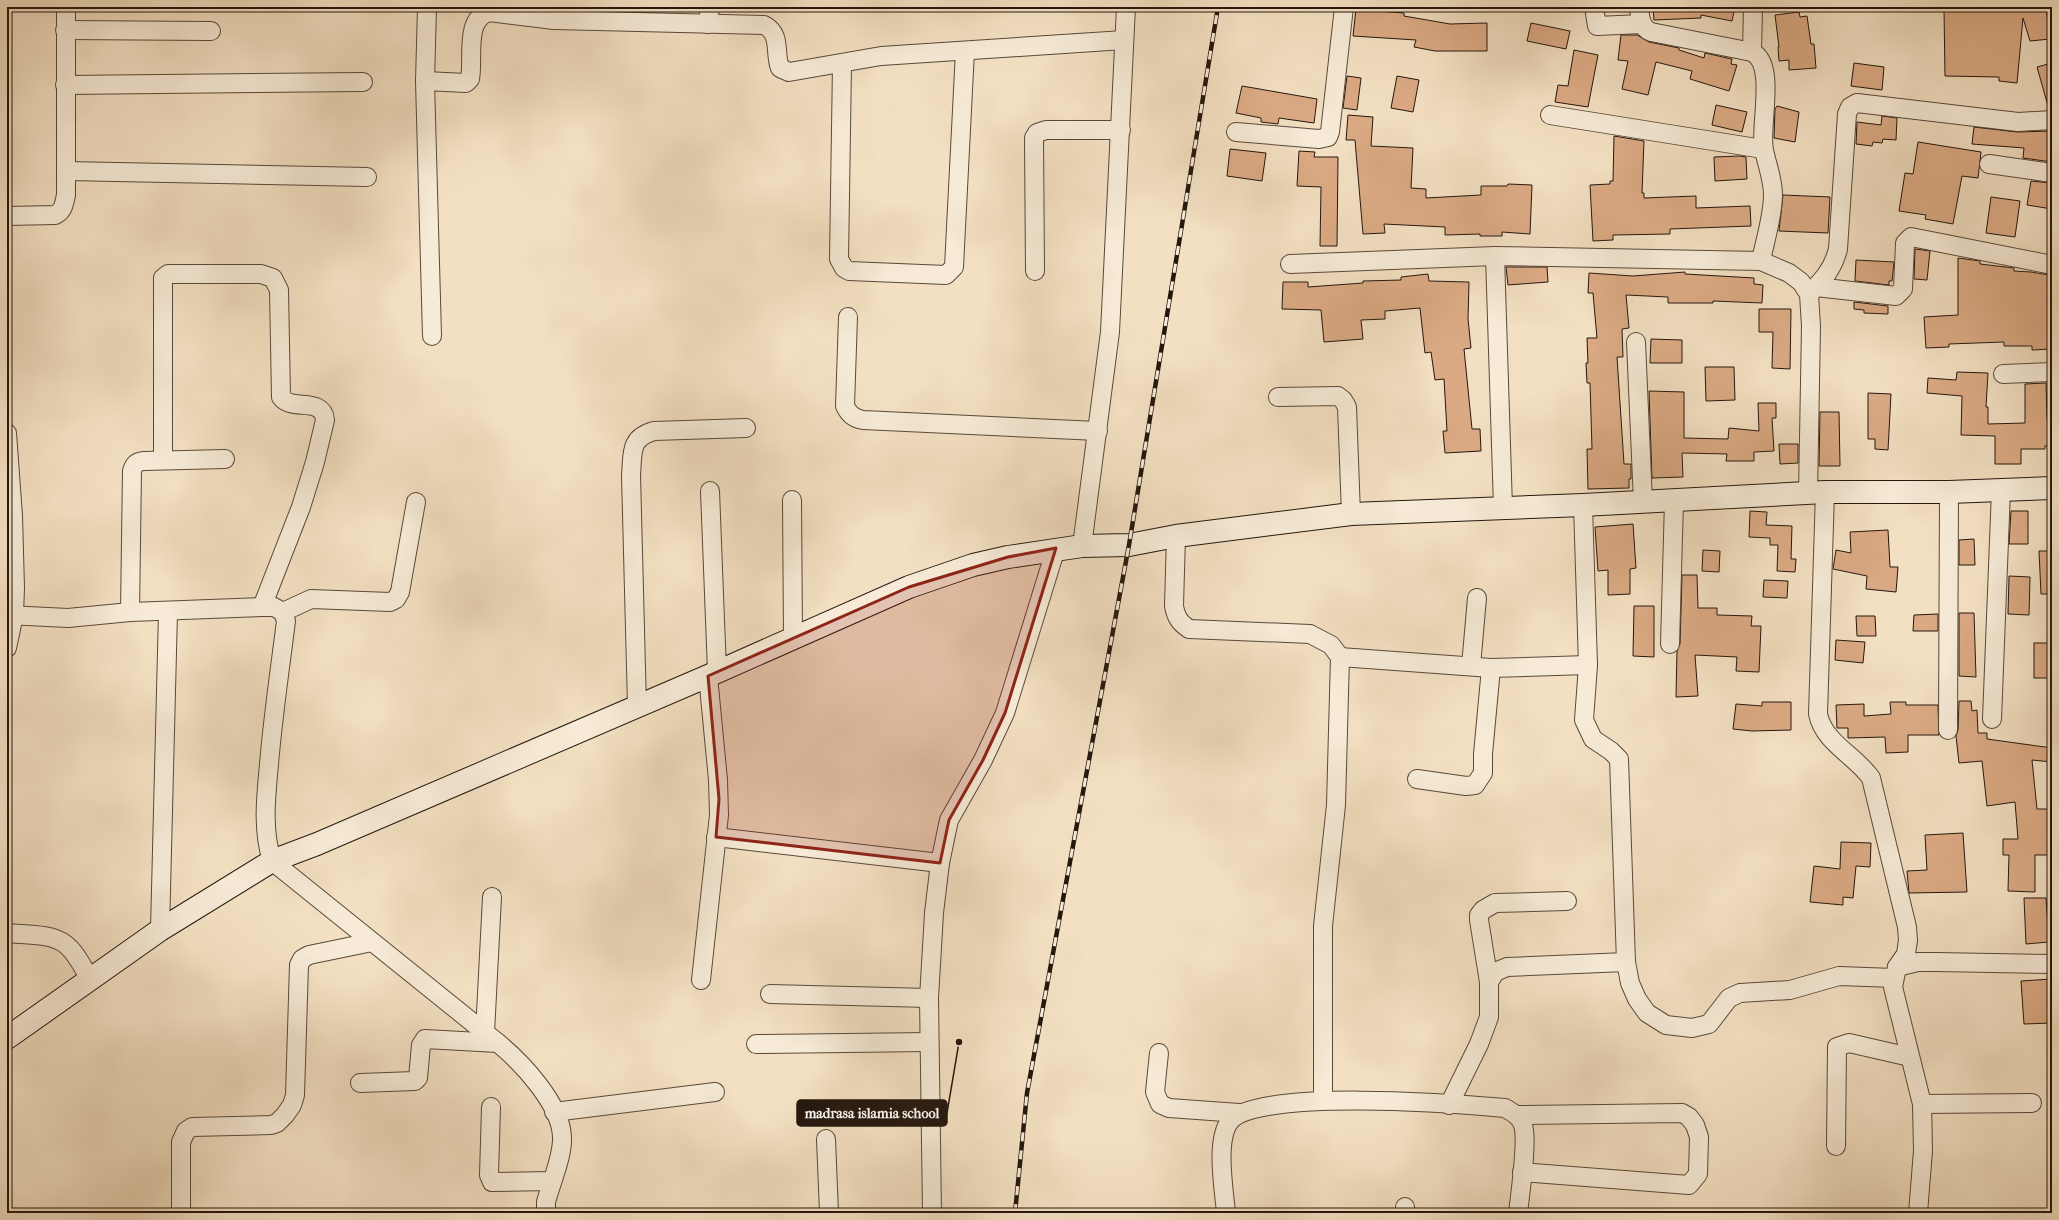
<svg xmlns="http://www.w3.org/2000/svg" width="2059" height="1220" viewBox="0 0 2059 1220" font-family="'IM FELL French Canon',serif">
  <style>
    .building { fill: #dbaa84; stroke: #24170e }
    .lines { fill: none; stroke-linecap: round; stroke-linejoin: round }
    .minor-casing { stroke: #58493b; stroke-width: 20 }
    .secondary-casing { stroke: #24170e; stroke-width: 24 }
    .minor { stroke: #f7ebd7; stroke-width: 18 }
    .secondary { stroke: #f7ebd7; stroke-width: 22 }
    .rail-casing { stroke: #24170e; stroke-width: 4.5 }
    .rail { stroke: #f7ebd7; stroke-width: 3; stroke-dasharray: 9; stroke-linecap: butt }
    .marked { fill: #8f2418; fill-opacity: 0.2; stroke: #8f2418; stroke-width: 3; stroke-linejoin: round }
    .leader { fill: none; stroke: #24170e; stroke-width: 1.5 }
    .callout-dot { fill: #24170e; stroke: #f7ebd7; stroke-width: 1.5 }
    .callout { fill: #24170e; stroke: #24170e; stroke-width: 1.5 }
    .callout-label { font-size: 14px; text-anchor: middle; font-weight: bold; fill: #fff }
  </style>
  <rect width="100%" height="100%" fill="#f3e0c2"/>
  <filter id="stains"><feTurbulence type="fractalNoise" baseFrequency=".005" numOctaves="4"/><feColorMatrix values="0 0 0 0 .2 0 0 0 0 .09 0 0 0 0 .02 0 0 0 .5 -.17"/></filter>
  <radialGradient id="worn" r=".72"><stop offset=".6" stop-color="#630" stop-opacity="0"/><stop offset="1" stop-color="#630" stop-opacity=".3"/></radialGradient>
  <g class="building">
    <path d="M 1653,7 L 1735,7 L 1732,21 L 1701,15 L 1701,18 L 1654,20 Z"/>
    <path d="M 1981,7 L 2046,7 L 2050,39 L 2030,41 L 2023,18 L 2017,83 L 1999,81 L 1999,77 L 1945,76 L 1944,10 L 1981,10 Z"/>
    <path d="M 1356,9 L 1404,13 L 1404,16 L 1450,24 L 1487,23 L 1487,51 L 1435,51 L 1414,47 L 1416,40 L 1353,36 Z"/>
    <path d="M 1799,12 L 1800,17 L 1807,16 L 1811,44 L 1814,44 L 1816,68 L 1789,70 L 1789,60 L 1779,61 L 1778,47 L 1779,47 L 1775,15 Z"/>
    <path d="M 1531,23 L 1570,31 L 1566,49 L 1527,41 Z"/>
    <path d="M 1621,35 L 1637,35 L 1649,42 L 1679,48 L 1679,50 L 1704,58 L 1705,53 L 1732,59 L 1731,64 L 1737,65 L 1729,91 L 1690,79 L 1692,71 L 1656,62 L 1648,95 L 1622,89 L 1628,61 L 1618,60 Z"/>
    <path d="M 1574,50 L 1598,55 L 1588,107 L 1555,102 L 1558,85 L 1568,86 Z"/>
    <path d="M 1854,63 L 1884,67 L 1882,90 L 1851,86 Z"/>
    <path d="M 2052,63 L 2052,106 L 2048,106 L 2037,67 Z"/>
    <path d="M 1347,76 L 1361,78 L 1357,110 L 1343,108 Z"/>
    <path d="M 1397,76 L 1419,80 L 1413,112 L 1391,108 Z"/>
    <path d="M 1242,86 L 1317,99 L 1314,123 L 1279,118 L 1278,124 L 1261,122 L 1261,118 L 1236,113 Z"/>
    <path d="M 1716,105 L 1747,112 L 1742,132 L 1712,125 Z"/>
    <path d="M 1777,106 L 1799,112 L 1795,142 L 1774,138 L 1775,109 Z"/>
    <path d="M 1348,115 L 1373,117 L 1371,146 L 1413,148 L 1411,188 L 1426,189 L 1426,198 L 1481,195 L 1481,186 L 1507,186 L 1508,184 L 1532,185 L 1530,234 L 1502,232 L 1502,236 L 1480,236 L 1480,234 L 1445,235 L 1445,227 L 1384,224 L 1385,233 L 1363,234 L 1355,140 L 1346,140 Z"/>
    <path d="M 1882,116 L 1897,118 L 1896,140 L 1883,139 L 1882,143 L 1873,142 L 1872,146 L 1856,144 L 1857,122 L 1881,125 Z"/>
    <path d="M 1974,127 L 2017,132 L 2052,131 L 2052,162 L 2023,158 L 2024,148 L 1972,144 Z"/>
    <path d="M 1614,136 L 1644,141 L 1642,193 L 1644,193 L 1644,198 L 1696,196 L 1696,208 L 1750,206 L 1751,226 L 1670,229 L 1670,234 L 1613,235 L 1613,240 L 1593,241 L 1590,185 L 1610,184 L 1610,181 L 1613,181 Z"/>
    <path d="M 1918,142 L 1981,152 L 1978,178 L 1962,176 L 1953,224 L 1925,219 L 1926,215 L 1899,211 L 1905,173 L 1913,174 Z"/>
    <path d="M 1230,149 L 1266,153 L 1262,181 L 1227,176 Z"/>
    <path d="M 1299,151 L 1315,152 L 1314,157 L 1338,157 L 1337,246 L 1320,246 L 1321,187 L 1297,186 Z"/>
    <path d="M 1740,156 L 1746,157 L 1747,179 L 1715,181 L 1714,157 Z"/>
    <path d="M 2031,181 L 2052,183 L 2052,209 L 2027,205 Z"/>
    <path d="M 1783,195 L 1830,197 L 1828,233 L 1779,231 Z"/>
    <path d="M 1991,197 L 2020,201 L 2015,237 L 1986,233 Z"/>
    <path d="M 1915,249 L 1930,251 L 1927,280 L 1914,279 Z"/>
    <path d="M 1958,258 L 1980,261 L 1980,264 L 2014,268 L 2014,271 L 2031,272 L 2049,275 L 2049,282 L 2052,282 L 2052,349 L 2032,350 L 2032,346 L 2004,346 L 2004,342 L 1949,344 L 1949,347 L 1926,348 L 1924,317 L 1958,315 Z"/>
    <path d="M 1856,260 L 1894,262 L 1892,281 L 1889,281 L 1889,285 L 1855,281 Z"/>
    <path d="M 1506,267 L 1547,267 L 1548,282 L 1508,285 Z"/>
    <path d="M 1685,272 L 1685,274 L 1754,278 L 1754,284 L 1763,285 L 1762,303 L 1713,301 L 1713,303 L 1668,303 L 1668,297 L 1626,295 L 1629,328 L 1622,329 L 1623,357 L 1617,357 L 1624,464 L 1631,464 L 1631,479 L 1629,479 L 1629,488 L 1588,489 L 1587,449 L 1592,449 L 1590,383 L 1587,383 L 1586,363 L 1588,363 L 1587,338 L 1597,338 L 1593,293 L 1588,293 L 1589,273 L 1633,276 Z"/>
    <path d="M 1428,274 L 1429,281 L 1469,282 L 1468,319 L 1471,348 L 1464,349 L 1472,429 L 1480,429 L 1481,451 L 1445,453 L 1443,431 L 1447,431 L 1444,379 L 1435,380 L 1431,352 L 1425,353 L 1420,308 L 1385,311 L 1385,319 L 1361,320 L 1363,339 L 1324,342 L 1321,310 L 1282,309 L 1283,282 L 1308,282 L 1308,287 L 1363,283 L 1363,281 L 1401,280 L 1401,277 Z"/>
    <path d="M 1854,302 L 1888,306 L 1888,314 L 1864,313 L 1864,310 L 1854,309 Z"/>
    <path d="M 1759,309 L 1791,309 L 1790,369 L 1772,368 L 1773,332 L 1759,332 Z"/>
    <path d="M 1651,339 L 1682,340 L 1682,363 L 1650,363 Z"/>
    <path d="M 1705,367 L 1734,367 L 1735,400 L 1706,401 Z"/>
    <path d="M 1957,372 L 1988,373 L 1986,407 L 1988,407 L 1988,424 L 2025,423 L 2025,384 L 2046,383 L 2047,419 L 2052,419 L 2052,446 L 2045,446 L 2045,449 L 2021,449 L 2021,464 L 1995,464 L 1995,436 L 1961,435 L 1962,396 L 1927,393 L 1928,378 L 1956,380 Z"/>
    <path d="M 1649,391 L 1684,392 L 1684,438 L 1728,439 L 1729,428 L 1759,431 L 1758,403 L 1776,403 L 1776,418 L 1772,418 L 1774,451 L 1754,452 L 1754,461 L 1726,461 L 1727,454 L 1682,453 L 1683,477 L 1652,478 Z"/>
    <path d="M 1868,393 L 1891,394 L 1888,450 L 1875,449 L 1875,439 L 1868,439 Z"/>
    <path d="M 1820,412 L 1839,412 L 1840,466 L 1819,466 Z"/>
    <path d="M 1779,444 L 1798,444 L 1798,463 L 1780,464 Z"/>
    <path d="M 1750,511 L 1767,512 L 1766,525 L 1792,526 L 1791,559 L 1796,559 L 1795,572 L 1777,571 L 1778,545 L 1770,545 L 1770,538 L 1749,537 Z"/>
    <path d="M 2011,511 L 2028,511 L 2028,544 L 2009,544 Z"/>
    <path d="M 1633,524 L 1636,568 L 1630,569 L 1630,594 L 1608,595 L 1608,570 L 1598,571 L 1595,527 Z"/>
    <path d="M 1888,530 L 1890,567 L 1898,567 L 1896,592 L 1866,589 L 1867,576 L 1833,569 L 1836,550 L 1851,553 L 1850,532 Z"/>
    <path d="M 1974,539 L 1975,565 L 1959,565 L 1959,540 Z"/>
    <path d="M 1703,550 L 1720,551 L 1719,572 L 1702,571 Z"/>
    <path d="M 2039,551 L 2052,551 L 2052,594 L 2041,594 Z"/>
    <path d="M 1682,575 L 1697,575 L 1698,608 L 1717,608 L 1717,615 L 1752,616 L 1751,626 L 1761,626 L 1759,672 L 1736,671 L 1737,657 L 1695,655 L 1698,696 L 1676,697 L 1677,651 L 1680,644 Z"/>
    <path d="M 2009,576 L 2030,577 L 2029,615 L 2008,614 Z"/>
    <path d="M 1764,580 L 1788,581 L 1787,598 L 1763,597 Z"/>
    <path d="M 1634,606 L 1654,606 L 1654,657 L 1633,656 Z"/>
    <path d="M 1959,613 L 1974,613 L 1976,677 L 1959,676 Z"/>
    <path d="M 1938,614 L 1938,631 L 1913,631 L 1914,615 Z"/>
    <path d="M 1856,616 L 1875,616 L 1876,636 L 1857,636 Z"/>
    <path d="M 1836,640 L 1865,642 L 1863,663 L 1835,660 Z"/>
    <rect x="2034" y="643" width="18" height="35"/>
    <path d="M 1959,701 L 1971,701 L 1972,711 L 1977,710 L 1978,733 L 1987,733 L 1987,739 L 2052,748 L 2052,762 L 2032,760 L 2037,809 L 2052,809 L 2052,855 L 2035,855 L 2035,892 L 2008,891 L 2009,855 L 2003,855 L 2003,839 L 2018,839 L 2015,802 L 1987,806 L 1982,761 L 1959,763 L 1956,736 L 1958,730 Z"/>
    <path d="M 1762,702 L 1791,702 L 1791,730 L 1752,731 L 1733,729 L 1736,704 L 1762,706 Z"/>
    <path d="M 1890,702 L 1906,702 L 1906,705 L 1938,705 L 1939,735 L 1908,735 L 1908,752 L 1886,753 L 1885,737 L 1848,738 L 1848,728 L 1837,728 L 1836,705 L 1864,704 L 1864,716 L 1891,714 Z"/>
    <path d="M 1963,833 L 1967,892 L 1909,893 L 1907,871 L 1927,870 L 1925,835 Z"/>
    <path d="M 1841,842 L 1871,843 L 1870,867 L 1856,866 L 1853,898 L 1843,897 L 1843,905 L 1810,902 L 1814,866 L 1840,869 Z"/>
    <path d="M 2024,898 L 2046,898 L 2049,942 L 2026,944 Z"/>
    <path d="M 2052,979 L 2052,1023 L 2024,1024 L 2021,981 Z"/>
  </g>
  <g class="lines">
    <defs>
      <g id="minor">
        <path d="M 555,7 L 554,20 L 764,25 C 782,34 774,53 780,68 L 789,72 L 881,56 L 1124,40"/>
        <path d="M 1594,7 L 1597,26 L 1642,24"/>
        <path d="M 1639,7 C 1640,18 1641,28 1651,32 L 1752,52"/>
        <path d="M 1753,7 L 1752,52 C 1777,64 1759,126 1764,150 C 1767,165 1773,179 1773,195 C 1773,216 1765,240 1761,261"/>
        <path d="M 708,24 L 710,7"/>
        <path d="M 65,30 L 211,31"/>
        <path d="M 842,64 L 839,259 L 844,268 L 849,271 L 946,275 L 954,267 L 965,51"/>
        <path d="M 425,81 L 427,7"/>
        <path d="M 65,85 L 363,82"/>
        <path d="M 1550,115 L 1763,149"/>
        <path d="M 1236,132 L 1319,139 L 1328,137 L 1330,132 L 1344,7"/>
        <path d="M 1989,164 L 2052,173"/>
        <path d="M 66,171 L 367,177"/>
        <path d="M 7,216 L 55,215 C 64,211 64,203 66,195 L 66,7"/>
        <path d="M 1290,264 L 1495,256"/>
        <path d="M 1035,271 L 1034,138 L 1037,133 L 1046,130 L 1121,130"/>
        <path d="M 1816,287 L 1896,296 L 1903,289 L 1905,243 L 1911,237 L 2052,265"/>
        <path d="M 1809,294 C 1823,280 1833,269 1838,249 L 1847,114 L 1850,107 L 1857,103 L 2018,122 L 2052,120"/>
        <path d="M 848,317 L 845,406 C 849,414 853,418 863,420 L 1098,431"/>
        <path d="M 432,336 L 425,81 L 466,83 L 470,79 C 474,58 464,19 489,12 L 554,20"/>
        <path d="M 1636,342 L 1643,502"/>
        <path d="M 2003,374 L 2052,372"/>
        <path d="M 1278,397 L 1338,396 L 1343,400 L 1347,407 L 1351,514"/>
        <path d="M 7,433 L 13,516 L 15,588 L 14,615 L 7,648"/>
        <path d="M 163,460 L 163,278 L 168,274 L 261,274 L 273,278 L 279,290 L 281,397 C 291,412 323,396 325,420 L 315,462 L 301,507 L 262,607"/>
        <path d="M 710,491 L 717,671"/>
        <path d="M 1825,492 L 1818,714 C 1824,743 1855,755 1871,778 L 1907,927 L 1908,940 L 1906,954 L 1897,967 L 1893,987 L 1922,1104 L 1923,1151 L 1918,1213"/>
        <path d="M 792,500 L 793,637"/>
        <path d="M 1583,505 L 1588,665 L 1584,720 L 1593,739 L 1611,751 L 1619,759 L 1626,962 L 1630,983 L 1637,999 L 1647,1013 L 1666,1025 L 1692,1028 L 1709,1024 L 1729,998 L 1740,993 L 1790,990 L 1839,976 L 1894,978"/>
        <path d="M 1503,508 L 1495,256 L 1761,261 L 1789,273 L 1801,282 L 1809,294 L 1811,326 L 1808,494"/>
        <path d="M 1176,536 L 1174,606 C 1176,617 1179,622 1189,629 L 1310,634 L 1331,645 L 1340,657 L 1336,805 L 1323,926 L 1323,1100"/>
        <path d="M 1082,546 L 1110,332 L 1126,7"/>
        <path d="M 130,612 L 132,471 C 134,464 136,462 144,461 L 225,459"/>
        <path d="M 283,612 L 311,599 L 390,602 L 396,599 L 400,592 L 416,502"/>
        <path d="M 7,615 L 68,618 L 130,612 L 262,607 L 274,607 L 283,612 L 286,621 C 280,669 273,716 269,764 C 266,797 262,829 272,861 L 498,1043 C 522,1063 561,1104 562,1137 C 563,1156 551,1183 546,1202 L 546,1213"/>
        <path d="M 1670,644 L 1674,501"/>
        <path d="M 1340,657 L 1491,668 L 1588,665"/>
        <path d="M 1471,666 L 1477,598"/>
        <path d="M 637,706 L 631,475 C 633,453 629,438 654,431 L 746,428"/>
        <path d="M 1992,719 L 2001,490"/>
        <path d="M 1948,730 L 1949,492"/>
        <path d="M 1417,779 L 1466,786 L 1475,785 L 1483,773 L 1483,754 L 1491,668"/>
        <path d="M 716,837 L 940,863"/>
        <path d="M 160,930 L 168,612"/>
        <path d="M 7,933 C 25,935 50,933 65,944 C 76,952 83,968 90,979"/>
        <path d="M 1897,967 L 1918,962 L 1936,962 L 2052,964"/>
        <path d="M 701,980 L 719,815 L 718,780 L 708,676"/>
        <path d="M 1489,982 L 1479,920 L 1479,915 L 1483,910 L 1495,903 L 1567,901"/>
        <path d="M 770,994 L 929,998"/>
        <path d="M 485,1033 L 492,897"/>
        <path d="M 756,1044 L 929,1042"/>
        <path d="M 1159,1053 L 1155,1092 L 1160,1104 L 1169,1108 L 1239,1113"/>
        <path d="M 360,1083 L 415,1081 L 418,1078 L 421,1045 L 425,1039 L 498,1043"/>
        <path d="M 1922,1104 L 2032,1103"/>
        <path d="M 1449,1105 L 1479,1044 L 1489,1017 L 1489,982 L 1495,972 L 1507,967 L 1626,962"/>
        <path d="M 491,1107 L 489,1175 L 492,1182 L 552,1181"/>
        <path d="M 554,1112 L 715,1092"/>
        <path d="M 1517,1115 L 1682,1113 L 1689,1117 L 1695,1125 L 1699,1137 L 1698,1174 L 1689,1185 L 1522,1172"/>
        <path d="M 826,1139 L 829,1213"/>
        <path d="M 1836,1146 L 1837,1047 L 1849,1043 L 1910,1057"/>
        <path d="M 181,1213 L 181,1142 L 186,1131 L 192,1127 L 271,1125 L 277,1123 L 285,1115 L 292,1105 L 295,1095 L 299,965 L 302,959 L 309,955 L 372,942"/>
        <path d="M 932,1213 L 929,998 L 934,913 L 940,863 L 949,820 L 983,760 L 1005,713 L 1056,548"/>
        <path d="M 1226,1213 C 1224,1189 1215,1140 1230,1121 C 1257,1088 1459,1104 1505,1108 C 1513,1113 1520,1116 1523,1125 C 1528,1140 1520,1195 1518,1213"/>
        <path d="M 1405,1213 L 1405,1207"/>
      </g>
      <path id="secondary" d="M 7,1038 L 160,930 L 272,861 L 317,844 L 708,676 L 909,587 L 973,565 L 1008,557 L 1082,546 L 1129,545 L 1176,536 L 1351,514 L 1583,505 L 1825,492 L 1949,492 L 2052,488"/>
    </defs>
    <use href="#minor" class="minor-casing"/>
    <use href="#secondary" class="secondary-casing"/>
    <use href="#minor" class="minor"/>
    <use href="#secondary" class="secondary"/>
    <defs>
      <path id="rail" d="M 1015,1213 L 1027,1093 L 1129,545 L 1218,7"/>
    </defs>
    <use href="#rail" class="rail-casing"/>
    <use href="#rail" class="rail"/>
  </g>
  <path class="marked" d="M 1056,548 L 1005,713 L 983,760 L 949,820 L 940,863 L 716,837 L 719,799 L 708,676 L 909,587 L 1008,557 Z"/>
  <path class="leader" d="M959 1042L947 1113"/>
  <circle class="callout-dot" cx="959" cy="1042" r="4"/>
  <rect class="callout" x="797" y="1100" width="150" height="26" rx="4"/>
  <g class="callout-label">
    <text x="872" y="1118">madrasa islamia school</text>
  </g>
  <rect width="2059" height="1220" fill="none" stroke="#f3e0c2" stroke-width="24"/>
  <rect x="8" y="8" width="2043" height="1204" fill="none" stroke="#24170e" stroke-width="2"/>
  <rect x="12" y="12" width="2035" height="1196" fill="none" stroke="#24170e"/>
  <rect width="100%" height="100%" filter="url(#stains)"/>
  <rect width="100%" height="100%" fill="url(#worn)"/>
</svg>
